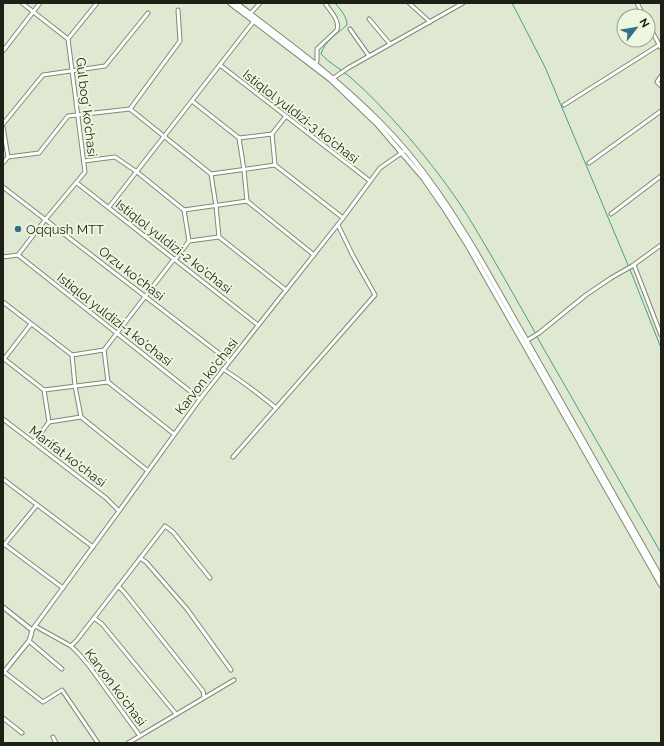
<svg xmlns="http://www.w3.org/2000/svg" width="664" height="746" viewBox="0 0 664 746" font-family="Raleway,sans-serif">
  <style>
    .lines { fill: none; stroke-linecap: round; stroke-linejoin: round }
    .stream { stroke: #48a080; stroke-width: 1 }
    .minor-casing { stroke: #808974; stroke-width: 5 }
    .tertiary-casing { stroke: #808974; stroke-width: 5.5 }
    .secondary-casing { stroke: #808974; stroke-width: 6 }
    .minor { stroke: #fff; stroke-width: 3 }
    .tertiary { stroke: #fff; stroke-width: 3.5 }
    .secondary { stroke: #fff; stroke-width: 4 }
    .poi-dot { fill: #356f88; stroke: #edf7df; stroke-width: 1.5 }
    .labels { text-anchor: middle; stroke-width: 4; stroke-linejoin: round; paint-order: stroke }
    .street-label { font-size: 13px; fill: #1c2017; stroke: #edf7df }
    .poi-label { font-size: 13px; fill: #1c2017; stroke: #edf7df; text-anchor: start }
  </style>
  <rect width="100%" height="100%" fill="#dfe9d2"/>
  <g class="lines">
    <g class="stream">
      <path d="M 335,3 C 340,9 347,16 347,25 C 338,33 324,42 321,54 C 329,63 341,69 350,77 C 370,94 388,114 405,133 C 431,163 455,194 475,228 C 496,263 516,299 536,334"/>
      <path d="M 512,3 L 545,67 L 633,277 L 661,348"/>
      <path d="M 537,337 L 661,553"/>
    </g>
    <defs>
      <g id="minor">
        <path d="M 409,3 L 430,22"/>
        <path d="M 637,3 L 644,16"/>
        <path d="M 250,14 L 260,3"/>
        <path d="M 369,19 L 390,44"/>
        <path d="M 648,24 L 661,48"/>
        <path d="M 350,29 L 369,56"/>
        <path d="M 68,39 L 97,3"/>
        <path d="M 3,51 L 40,3"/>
        <path d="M 315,64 L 317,61 L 317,49 L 337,30 C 340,20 330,11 325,3"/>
        <path d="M 220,65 L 370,181"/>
        <path d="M 661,76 L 657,82 L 661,86"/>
        <path d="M 332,79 L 348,68 L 463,3"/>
        <path d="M 192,101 L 239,138"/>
        <path d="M 564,105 L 659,45"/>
        <path d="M 130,109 L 211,174"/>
        <path d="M 3,124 L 43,75 L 105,66 L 148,13"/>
        <path d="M 3,127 L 8,157"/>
        <path d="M 239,138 L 244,170 L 247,201"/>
        <path d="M 239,138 L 272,134"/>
        <path d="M 84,161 L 115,157 L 137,172 L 184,210"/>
        <path d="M 3,163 L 8,157 L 39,153 L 68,116 L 130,109 L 180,41 L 178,10"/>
        <path d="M 589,163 L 661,111"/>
        <path d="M 275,165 L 343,218"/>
        <path d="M 275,165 L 272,134 L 286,116"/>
        <path d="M 211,174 L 275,165"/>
        <path d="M 211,174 L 216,206 L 219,237"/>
        <path d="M 77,183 L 258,325"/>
        <path d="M 3,187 L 229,361"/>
        <path d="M 247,201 L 314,255"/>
        <path d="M 109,207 L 254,21"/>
        <path d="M 184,210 L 247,201"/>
        <path d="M 184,210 L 189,241"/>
        <path d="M 611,214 L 661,176"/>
        <path d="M 219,237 L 286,290"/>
        <path d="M 18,255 L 200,399"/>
        <path d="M 3,257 L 18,255 L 45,220 L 85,172 L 68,39 L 22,3"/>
        <path d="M 175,260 L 189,241 L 219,237"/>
        <path d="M 634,265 L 661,335"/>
        <path d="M 3,302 L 72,355"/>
        <path d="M 526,341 L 539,333 L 586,295 L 611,278 L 632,266 L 661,245"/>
        <path d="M 104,350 L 108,382"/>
        <path d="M 72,355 L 104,350 L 174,259"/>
        <path d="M 72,355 L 75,386 L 81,417"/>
        <path d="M 3,358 L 44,390"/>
        <path d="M 4,359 L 31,324"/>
        <path d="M 223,369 C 242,381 259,394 276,408"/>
        <path d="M 108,382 L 174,434"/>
        <path d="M 44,390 L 108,382"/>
        <path d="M 81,417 L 148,471"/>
        <path d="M 3,419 L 106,498 L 119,511"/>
        <path d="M 49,422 L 81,417"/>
        <path d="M 34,442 L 49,422 L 44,390"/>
        <path d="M 233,457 L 375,295 L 353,256 L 338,225"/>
        <path d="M 3,479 L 93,547"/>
        <path d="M 4,544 L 63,588"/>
        <path d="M 4,545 L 37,505"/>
        <path d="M 140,558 L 146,562 L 187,609 L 231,670"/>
        <path d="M 118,586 L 124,592 L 203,691 L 204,697"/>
        <path d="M 94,618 L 102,624 L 176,714"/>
        <path d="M 35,626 L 71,646 L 79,654 L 90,667 L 140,736"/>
        <path d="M 32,630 L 119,511 L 200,399 L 343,218 L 380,168 L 403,152"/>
        <path d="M 29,641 L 62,669"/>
        <path d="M 71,646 L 77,640 L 165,526 L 173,532 L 210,578"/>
        <path d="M 3,671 L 43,702 L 62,690 L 98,743"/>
        <path d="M 3,718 L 22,733"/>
        <path d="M 53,737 L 56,743"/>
        <path d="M 128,743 L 234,680"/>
      </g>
      <path id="tertiary" d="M 3,607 L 32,630 L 31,635 L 29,641 L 3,673"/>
      <g id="secondary">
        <path d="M 230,3 L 331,80 L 377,124 L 424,179 L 444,208 L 468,246 L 661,585"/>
        <path d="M 236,3 C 286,41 337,78 381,123 C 422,164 453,213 482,262 L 661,578"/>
      </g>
    </defs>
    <use href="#minor" class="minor-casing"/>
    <use href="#tertiary" class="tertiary-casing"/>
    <use href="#secondary" class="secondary-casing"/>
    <use href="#minor" class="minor"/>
    <use href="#tertiary" class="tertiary"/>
    <use href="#secondary" class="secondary"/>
  </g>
  <circle class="poi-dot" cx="18" cy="229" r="4"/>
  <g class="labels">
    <g class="street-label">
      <text transform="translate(87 107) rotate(83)" y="5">Gul bog' ko'chasi</text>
      <text transform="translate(301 116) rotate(38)" y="5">Istiqlol yuldizi-3 ko'chasi</text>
      <text transform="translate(174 246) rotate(38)" y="5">Istiqlol yuldizi-2 ko'chasi</text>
      <text transform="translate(132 273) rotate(38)" y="5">Orzu ko'chasi</text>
      <text transform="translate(115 319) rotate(38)" y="5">Istiqlol yuldizi-1 ko'chasi</text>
      <text transform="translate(206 376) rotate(-52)" y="5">Karvon ko'chasi</text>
      <text transform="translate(68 456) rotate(37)" y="5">Marifat ko'chasi</text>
      <text transform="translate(116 687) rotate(53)" y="5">Karvon ko'chasi</text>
    </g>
    <g class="poi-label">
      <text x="26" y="234">Oqqush MTT</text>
    </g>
  </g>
  <rect width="664" height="746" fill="none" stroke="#1c2017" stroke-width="8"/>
  <g transform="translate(636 28) rotate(59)"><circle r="19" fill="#edf7df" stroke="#99a18f"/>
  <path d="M0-3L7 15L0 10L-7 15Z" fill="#356f88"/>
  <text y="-6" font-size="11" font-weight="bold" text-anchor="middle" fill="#1c2017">N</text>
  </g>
</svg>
